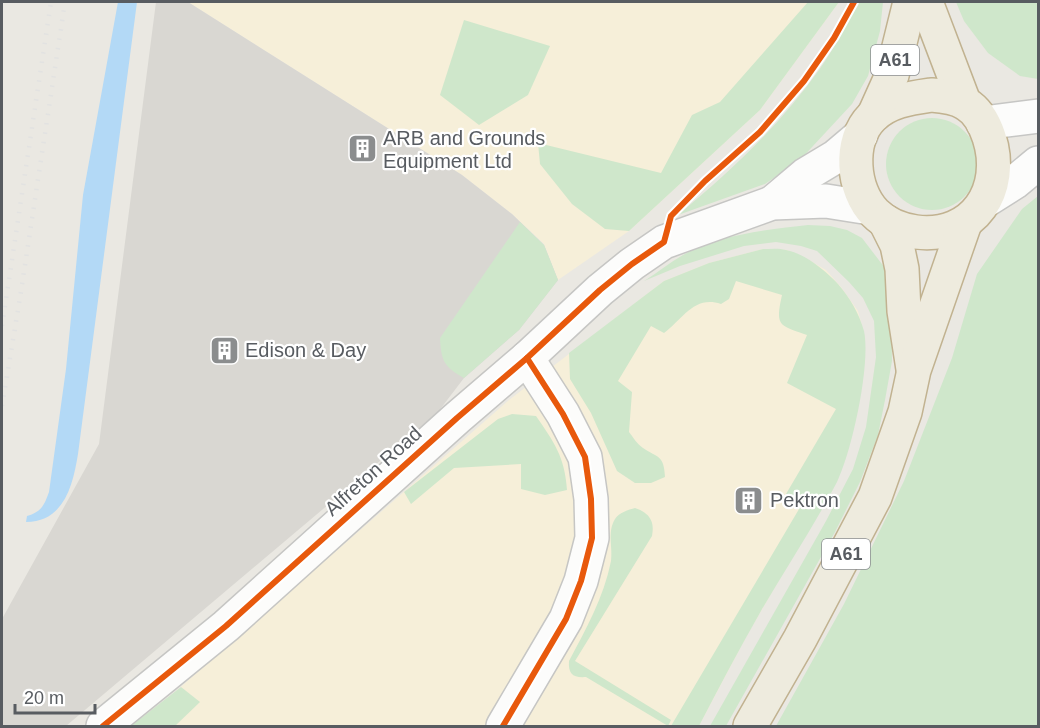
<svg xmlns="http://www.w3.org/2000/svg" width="1040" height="728" viewBox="0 0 1040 728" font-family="Helvetica,sans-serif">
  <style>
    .commercial { fill: #f6efd9 }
    .industrial { fill: #d9d7d2 }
    .green { fill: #cfe7cb }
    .water { fill: #b3d9f6 }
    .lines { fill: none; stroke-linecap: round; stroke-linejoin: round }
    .minor-casing { stroke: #c6c6c4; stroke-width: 36 }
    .highway-casing { stroke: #c1b290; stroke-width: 36 }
    .minor { stroke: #fcfcfb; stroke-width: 33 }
    .highway { stroke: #eeebde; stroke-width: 33 }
    .rail { stroke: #e2e2e1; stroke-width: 4.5; stroke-dasharray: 1.5 8; stroke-linecap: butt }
    .cycleway-casing { stroke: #fff; stroke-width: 10 }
    .cycleway { stroke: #e8590c; stroke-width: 6 }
    .labels { text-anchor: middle; stroke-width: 4.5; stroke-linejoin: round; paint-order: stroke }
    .shield { fill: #fff; stroke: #8a8d90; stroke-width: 1.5 }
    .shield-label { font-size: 18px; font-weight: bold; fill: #585c61 }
    .poi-label { font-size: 20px; fill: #585c61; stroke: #fff; text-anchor: start }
    .street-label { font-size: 20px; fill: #585c61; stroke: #fff }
  </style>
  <rect width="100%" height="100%" fill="#eae8e2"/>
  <g class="commercial">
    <path d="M 188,2 L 839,2 L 760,110 L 629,231 L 558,280 L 544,244 L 512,214 L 462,175 Z"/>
    <path d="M 763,249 L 787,250 L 807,259 L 826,270 L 841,287 L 858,311 L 864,333 L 865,352 L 863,378 L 850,442 L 837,480 L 746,637 L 699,726 L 136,726 L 509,400 L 664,281 L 709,263 Z"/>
  </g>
  <path class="industrial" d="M 156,2 L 188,2 L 462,175 L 512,214 L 544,245 L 558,280 L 519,330 L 464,378 L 438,412 L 66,726 L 2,726 L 2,619 L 99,444 Z"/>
  <g class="green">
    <path d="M 808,2 L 839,2 L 760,110 L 629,231 L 605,229 L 572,204 L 540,164 L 538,143 L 661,173 L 692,115 L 720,102 Z"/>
    <path d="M 858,2 L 883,2 L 880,31 L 868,76 L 852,104 L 800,160 L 765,184 L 678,215 C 730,172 780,125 819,70 C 834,49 846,25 858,2 Z"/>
    <path d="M 956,2 L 1038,2 L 1038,79 L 1020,76 L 988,53 L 964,21 Z"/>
    <path d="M 464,20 L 550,46 L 528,95 L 479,125 L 440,95 Z"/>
    <circle cx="932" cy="164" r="46"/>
    <path d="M 1038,196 L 1038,726 L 776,726 L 844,604 L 904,481 L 952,358 L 977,274 L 1022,209 Z"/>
    <path d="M 520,222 L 544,245 L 558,280 L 519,330 L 464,378 C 444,367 441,361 440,338 Z"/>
    <path d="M 808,225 L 830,226 L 847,230 L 862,238 L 888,272 L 891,304 L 892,361 L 885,400 L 878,435 L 860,482 L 835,532 L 726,726 L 710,726 L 826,521 L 853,469 L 866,427 L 876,357 L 874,321 L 863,298 L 849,282 L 817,251 L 801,246 L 776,242 L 744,246 L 680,266 L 644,281 C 657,273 669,263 683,255 C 716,235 770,229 808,225 Z"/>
    <path d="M 763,249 C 770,249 779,248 786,250 C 804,253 826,271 838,284 C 850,298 859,313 864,331 C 871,364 852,451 837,482 C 814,526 786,568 761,611 C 739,649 719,688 699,726 L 671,726 L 802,504 L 786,494 L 836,409 L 787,383 L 807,335 C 779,325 775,327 782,295 L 736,281 L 729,299 L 721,304 C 694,295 683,319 664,333 L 651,326 L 618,381 L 632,392 L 629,432 C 633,437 637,444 643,448 C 658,458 664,455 665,477 L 651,483 L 635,483 L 617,471 L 591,413 L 570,379 L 569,353 L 664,281 L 709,263 Z"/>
    <path d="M 512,414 L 536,416 C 554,442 565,457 567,490 L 545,495 L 521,489 L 521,464 L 454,468 L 411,504 L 404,492 L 498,419 Z"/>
    <path d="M 635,508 C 650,513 655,522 652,536 L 575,661 L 671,720 L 668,726 L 586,677 C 573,678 568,674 569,661 C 586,629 604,597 611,561 C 613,547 607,532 615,519 C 620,512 628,510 635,508 Z"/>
    <path d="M 181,687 L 200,702 L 175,726 L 131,726 Z"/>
  </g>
  <path class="water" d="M 118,2 L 137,2 L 78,454 C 73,485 64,522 26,522 L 27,516 C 41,512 44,506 49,492 L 66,369 L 83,195 Z"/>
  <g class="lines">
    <defs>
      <g id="minor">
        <path d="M 983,123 L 1038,116"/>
        <path d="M 985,201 L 1015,182 L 1038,163"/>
        <path d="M 772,203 L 805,175 L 835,157 L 861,135"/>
        <path d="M 103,726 L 226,626 L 457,418 L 527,358 L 600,290 L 632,264 L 664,242 L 772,203 L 826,201 L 870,208"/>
        <path d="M 503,726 L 566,619 L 581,581 L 592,538 L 591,499 L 585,457 L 563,414 L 527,358"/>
      </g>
      <g id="highway">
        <path d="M 926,2 L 964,102"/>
        <path d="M 931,95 C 943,96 956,97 966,104 C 978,111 985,125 989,137 C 1006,189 974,239 916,232 C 901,230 886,224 875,213 C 852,190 848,141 872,117 C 888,101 910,98 931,95 Z"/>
        <path d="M 874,115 L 892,75 L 910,2"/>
        <path d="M 885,221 L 897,245 L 902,269 L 904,311 L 913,369"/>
        <path d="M 750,726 L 800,639 L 875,497 L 905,412 L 914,370 L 965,223"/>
      </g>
    </defs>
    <use href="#minor" class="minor-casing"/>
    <use href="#highway" class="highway-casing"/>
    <use href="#minor" class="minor"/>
    <use href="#highway" class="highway"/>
    <g class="rail">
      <path d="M 2,326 L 51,2"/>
      <path d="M 2,406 L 20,298 L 65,2"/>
    </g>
    <defs>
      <g id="cycleway">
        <path d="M 103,726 L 226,626 L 457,418 L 527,358 L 600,290 L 632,264 L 664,242 L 671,216 L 705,181 L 760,132 L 804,81 L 834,38 L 854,2"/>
        <path d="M 503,726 L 566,619 L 581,581 L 592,538 L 591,499 L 585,457 L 563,414 L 527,358"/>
      </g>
    </defs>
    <use href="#cycleway" class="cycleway-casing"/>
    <use href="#cycleway" class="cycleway"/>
  </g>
  <defs>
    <symbol id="building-square" viewBox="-11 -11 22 22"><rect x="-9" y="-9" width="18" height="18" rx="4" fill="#8b8d8e" stroke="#fff"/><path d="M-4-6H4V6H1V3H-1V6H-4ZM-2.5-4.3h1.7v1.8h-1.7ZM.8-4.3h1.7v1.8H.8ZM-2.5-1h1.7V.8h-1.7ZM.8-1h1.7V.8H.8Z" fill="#fff"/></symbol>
  </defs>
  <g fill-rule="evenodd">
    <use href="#building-square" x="346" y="132" width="33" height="33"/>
    <use href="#building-square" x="208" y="334" width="33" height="33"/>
    <use href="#building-square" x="732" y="484" width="33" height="33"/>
  </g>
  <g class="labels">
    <g class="shield">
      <rect x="871" y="45" width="48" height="30" rx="4.5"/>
      <rect x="822" y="539" width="48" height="30" rx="4.5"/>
    </g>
    <g class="shield-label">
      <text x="895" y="66">A61</text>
      <text x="846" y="560">A61</text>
    </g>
    <g class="poi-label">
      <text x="383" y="145">ARB and Grounds<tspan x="383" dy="23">Equipment Ltd</tspan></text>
      <text x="245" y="357">Edison &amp; Day</text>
      <text x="770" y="507">Pektron</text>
    </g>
    <g class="street-label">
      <text transform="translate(373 471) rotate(-42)" y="7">Alfreton Road</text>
    </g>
  </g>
  <rect width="1040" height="728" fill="none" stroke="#585c61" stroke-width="6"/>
  <path d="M15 704v9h80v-9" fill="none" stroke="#585c61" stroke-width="3"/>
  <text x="24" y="704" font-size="18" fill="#585c61" stroke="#ffffff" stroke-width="4.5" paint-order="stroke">20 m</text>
</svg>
